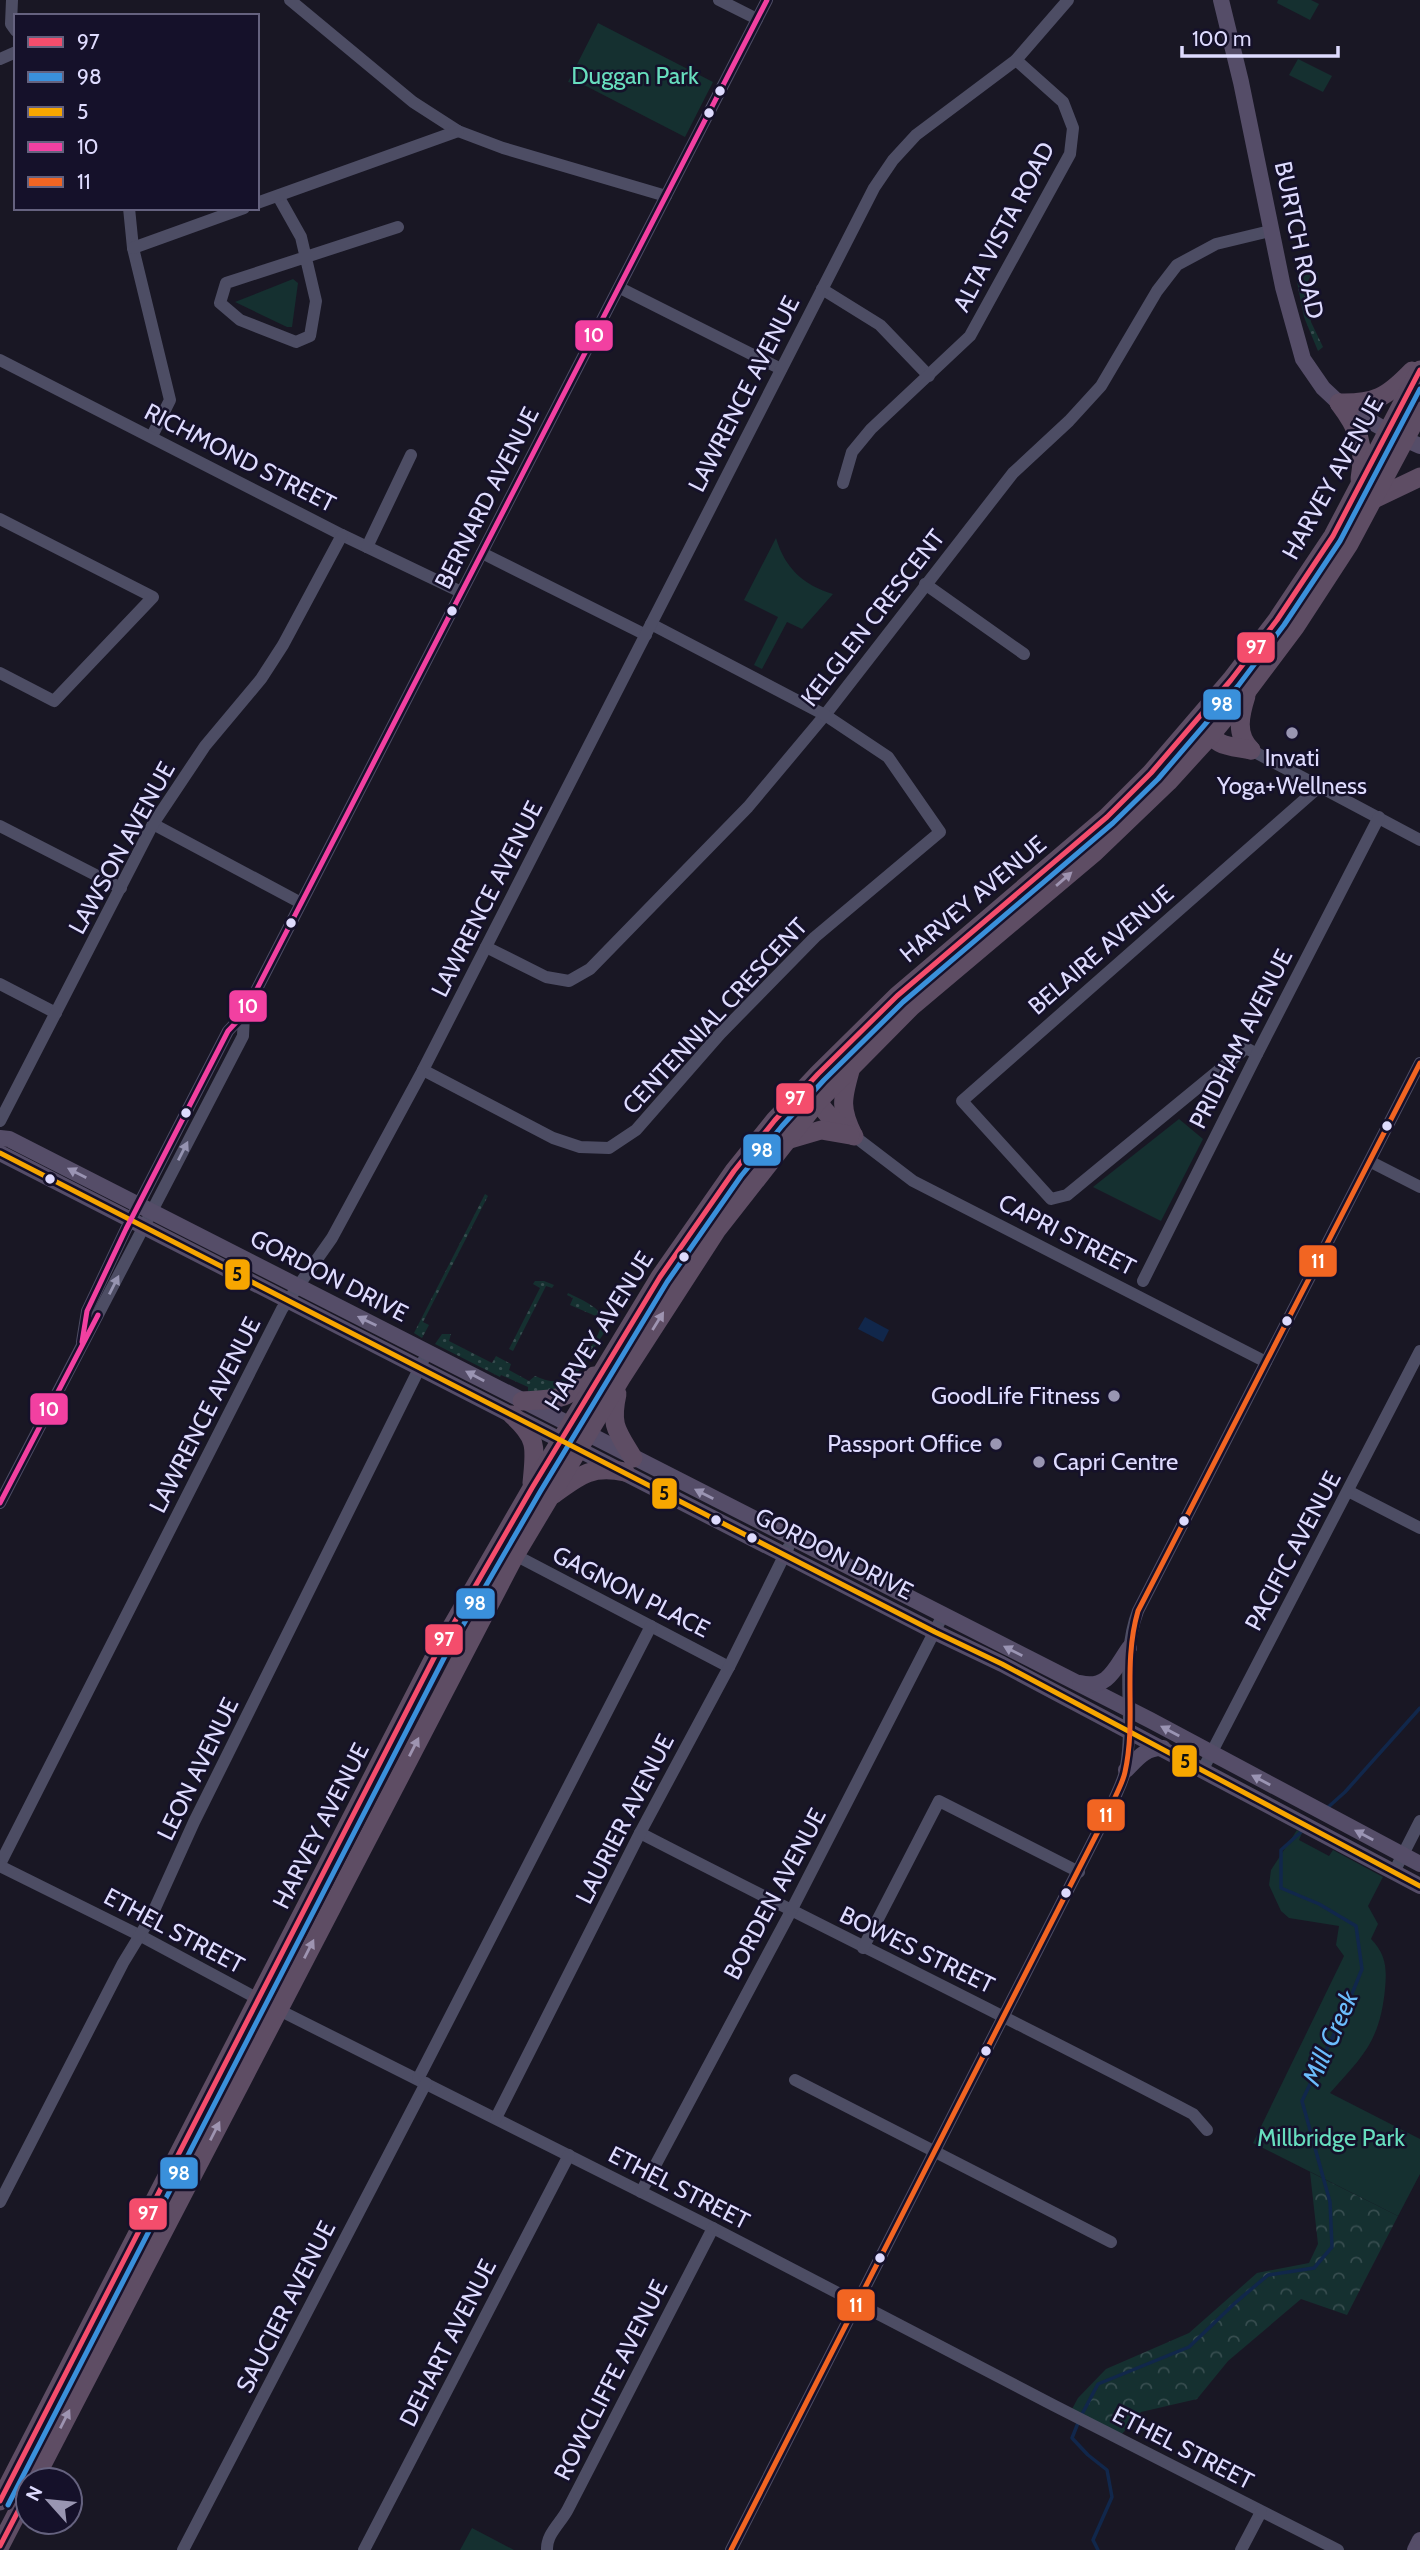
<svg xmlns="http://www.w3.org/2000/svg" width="1420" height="2550" viewBox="0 0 1420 2550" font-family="Cabin,sans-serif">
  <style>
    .grass { fill: url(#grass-dots) }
    .forest { fill: url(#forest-crowns) }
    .park { fill: #153030 }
    .water { fill: #11274b }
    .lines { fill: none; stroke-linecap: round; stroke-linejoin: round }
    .stream { stroke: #11274b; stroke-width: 3.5 }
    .minor { stroke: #4d4d64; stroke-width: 12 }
    .major { stroke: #554d68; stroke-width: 16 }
    .highway { stroke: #5e4d64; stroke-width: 19 }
    .bus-1-casing { stroke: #15112a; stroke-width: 10 }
    .bus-2-casing { stroke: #15112a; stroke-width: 10 }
    .bus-3-casing { stroke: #15112a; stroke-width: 10 }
    .bus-4-casing { stroke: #15112a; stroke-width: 10 }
    .bus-5-casing { stroke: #15112a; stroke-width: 10 }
    .bus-1 { stroke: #f44d6c; stroke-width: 5 }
    .bus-2 { stroke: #3a90db; stroke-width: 5 }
    .bus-3 { stroke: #f7a600; stroke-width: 5 }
    .bus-4 { stroke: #f240a1; stroke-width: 5 }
    .bus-5 { stroke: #f26522; stroke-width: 5 }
    .oneway { fill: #9e94b1 }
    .oneway2 { fill: #9694b1 }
    .oneway3 { fill: #9a94b3 }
    .bus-dot { fill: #dedbfe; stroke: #15112a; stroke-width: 2.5 }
    .poi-dot { fill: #9996b2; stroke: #15112a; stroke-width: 2.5 }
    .labels { text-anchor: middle; stroke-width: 5; stroke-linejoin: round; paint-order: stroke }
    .park-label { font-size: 24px; fill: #67debe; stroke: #15112a }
    .street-label { font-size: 24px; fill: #dedbfe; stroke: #15112a }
    .poi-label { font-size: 24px; fill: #dedbfe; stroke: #15112a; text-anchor: end }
    .water-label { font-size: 26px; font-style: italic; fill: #6bbcfc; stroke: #15112a }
    .line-badge { stroke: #15112a; stroke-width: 2.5 }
    .badge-label { font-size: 19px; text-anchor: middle; font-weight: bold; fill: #fff }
    .pale-badge-label { font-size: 19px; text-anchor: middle; font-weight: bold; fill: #111 }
  </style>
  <defs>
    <pattern id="grass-dots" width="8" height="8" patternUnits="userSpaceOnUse" patternTransform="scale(1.75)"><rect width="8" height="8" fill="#153030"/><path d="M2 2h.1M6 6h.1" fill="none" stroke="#374d4f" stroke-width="1.8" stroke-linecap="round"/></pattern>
    <pattern id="forest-crowns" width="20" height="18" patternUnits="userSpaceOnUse" patternTransform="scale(1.75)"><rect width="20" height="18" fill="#153030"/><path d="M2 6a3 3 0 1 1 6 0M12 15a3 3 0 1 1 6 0" fill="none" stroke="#374d4f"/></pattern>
  </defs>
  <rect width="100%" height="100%" fill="#191724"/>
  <g class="grass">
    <path d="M 1318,272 L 1319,279 L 1311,275 L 1306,285 L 1312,289 L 1305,291 L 1311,322 L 1323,347 L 1318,351 L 1304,317 L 1296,277 Z"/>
    <path d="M 485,1194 L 488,1196 L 423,1322 L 429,1325 L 422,1338 L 414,1333 Z"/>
    <path d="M 535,1281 L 544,1281 L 554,1285 L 552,1288 L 546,1286 L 513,1351 L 509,1349 L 540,1288 L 533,1284 Z"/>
    <path d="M 568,1293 C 584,1301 603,1308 608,1327 L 568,1387 L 538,1393 L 528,1391 L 528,1387 L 501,1375 L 500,1377 L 435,1344 L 442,1334 L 451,1334 L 449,1341 L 492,1363 L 496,1356 L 511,1364 L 509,1370 L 529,1381 L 535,1376 C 561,1388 571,1379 585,1356 C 591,1347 598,1337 601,1326 L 598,1317 L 570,1305 L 573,1298 L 567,1295 Z"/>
  </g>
  <path class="forest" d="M 1310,2172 L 1398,2216 L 1347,2315 L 1301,2299 L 1228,2361 L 1197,2399 L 1141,2412 L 1121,2435 L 1071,2411 L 1078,2398 L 1106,2369 L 1189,2333 L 1257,2273 L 1309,2263 L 1318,2244 Z"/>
  <g class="park">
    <path d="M 1278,0 L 1311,0 L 1319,4 L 1310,20 L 1277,3 Z"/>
    <path d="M 598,23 L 713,82 L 685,137 L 586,86 L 568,82 Z"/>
    <path d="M 1298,59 L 1332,76 L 1323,92 L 1289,75 Z"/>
    <path d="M 293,279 L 298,283 L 292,327 L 287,327 L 235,302 Z"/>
    <path d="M 776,538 C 785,568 803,585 833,594 L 802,629 L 787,622 L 762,669 L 754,665 L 778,617 L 744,600 Z"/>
    <path d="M 1179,1119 L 1203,1139 L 1161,1221 L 1093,1187 Z"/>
    <path d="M 1297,1830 L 1302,1833 L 1299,1840 L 1329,1856 L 1333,1850 L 1383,1877 L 1368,1906 L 1378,1924 L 1371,1939 C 1386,1954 1387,1969 1385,1989 C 1380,2041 1363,2056 1330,2093 L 1420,2139 L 1420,2174 L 1398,2216 L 1253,2143 L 1344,1956 L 1336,1945 L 1339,1926 L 1289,1918 L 1281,1911 L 1269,1885 L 1271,1870 Z"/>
    <path d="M 472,2528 L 514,2550 L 460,2550 Z"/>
  </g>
  <path class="water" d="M 865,1317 L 889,1330 L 883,1342 L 858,1329 Z"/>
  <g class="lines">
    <g class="stream">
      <path d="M 1326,1809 L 1345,1792 L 1420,1708"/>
      <path d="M 1081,2416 L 1098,2384 L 1189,2347 L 1235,2303 L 1268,2275 L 1314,2268 L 1332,2247 L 1330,2202 L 1302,2101 L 1345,2011 L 1362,1969 L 1356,1926 L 1319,1904 L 1281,1888 L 1281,1850 L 1302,1831"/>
      <path d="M 1078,2423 L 1072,2438 L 1088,2455 L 1107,2470 L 1112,2497 L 1093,2540 L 1098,2550"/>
    </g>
    <g class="minor">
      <path d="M 12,0 L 11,24 L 16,31"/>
      <path d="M 290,0 L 413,102 L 458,131 L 503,148 L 666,196"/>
      <path d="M 719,0 L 757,19"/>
      <path d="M 0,59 L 16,52"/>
      <path d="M 278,196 L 301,237 L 316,301 L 310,336 L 296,342 L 240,320 L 220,303 L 226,283 L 398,227"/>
      <path d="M 257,203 L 458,131"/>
      <path d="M 129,208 L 133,248 L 170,400 L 152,436"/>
      <path d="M 133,248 L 244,208"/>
      <path d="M 620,288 L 781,369"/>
      <path d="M 822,289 L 880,325 L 929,376"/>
      <path d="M 0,360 L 342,535 L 461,592"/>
      <path d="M 843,483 L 852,452 L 871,429 L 970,336 L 1070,154 L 1073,128 L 1063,102 L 1016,60"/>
      <path d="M 0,519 L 153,597 L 54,701 L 0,673"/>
      <path d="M 367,547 L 411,455"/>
      <path d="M 482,553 L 646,635"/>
      <path d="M 925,584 L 1024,654"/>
      <path d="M 1251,750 L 1420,840"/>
      <path d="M 153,824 L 301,903"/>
      <path d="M 0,826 L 121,888"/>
      <path d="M 486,947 L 546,977 L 569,981 L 590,969 L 748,807 L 825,715 L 1013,473 L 1069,421 L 1101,386 L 1157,291 L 1177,265 L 1216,244 L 1270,231"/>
      <path d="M 0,984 L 56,1013"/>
      <path d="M 1257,1054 L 1246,1048 L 1067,1195 L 1051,1199 L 962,1101 L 1320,786"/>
      <path d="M 423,1070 L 553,1138 L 580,1147 L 609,1148 L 636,1130 L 720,1034 L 815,937 L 940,832 L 888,757 L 825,715 L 651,624"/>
      <path d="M 0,1121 L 153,824 L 205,746 L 261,679 L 283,645 L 342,535"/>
      <path d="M 854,1136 L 913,1181 L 1266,1362"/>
      <path d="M 1371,1162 L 1420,1187"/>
      <path d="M 1143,1281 L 1257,1054 L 1379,817"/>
      <path d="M 82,1342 L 87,1311 L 126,1229 L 228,1031 L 244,1014 L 767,0"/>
      <path d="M 1348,1491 L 1420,1528"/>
      <path d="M 0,1503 L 243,1036 L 244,1014"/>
      <path d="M 515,1555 L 729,1667"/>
      <path d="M 1203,1769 L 1420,1351"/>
      <path d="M 640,1833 C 824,1928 1010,2018 1193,2114 L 1207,2130"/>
      <path d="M 0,1864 L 282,1309 L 332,1238 L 423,1070 L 874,188 L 893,160 L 916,135 L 1016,60 L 1068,0"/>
      <path d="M 0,1866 L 141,1936 L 277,2009 L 713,2228 L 1053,2405 L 1338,2550"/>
      <path d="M 1394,1872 L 1420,1821"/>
      <path d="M 863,1948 L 939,1801 L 1079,1872"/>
      <path d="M 418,2079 L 651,1626"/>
      <path d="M 795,2080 L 1111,2242"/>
      <path d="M 496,2118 L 640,1833 L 729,1667 L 788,1548"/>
      <path d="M 641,2192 L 791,1911 L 943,1615"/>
      <path d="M 0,2202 L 123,1963 L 151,1917 L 194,1822 L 423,1361"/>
      <path d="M 183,2550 L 426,2083"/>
      <path d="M 364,2550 L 569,2155"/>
      <path d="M 547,2550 C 546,2534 561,2523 568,2509 L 713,2228"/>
      <path d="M 731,2550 L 1113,1802 C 1118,1790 1125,1778 1126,1766 C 1135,1715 1119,1661 1138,1611 L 1420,1063"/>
      <path d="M 1241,2550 L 1261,2512"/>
    </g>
    <g class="major">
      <path d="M 1221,0 L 1241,82 L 1283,287 L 1303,359 L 1323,388 L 1339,403 L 1389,432 L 1420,446"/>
      <path d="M 0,1138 L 9,1139 L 1150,1720 L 1420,1864"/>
      <path d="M 0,1153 L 935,1632 L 1002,1664 L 1420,1886"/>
      <path d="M 1080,1683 C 1108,1690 1115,1668 1129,1648"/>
      <path d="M 1126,1770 C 1137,1759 1146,1747 1163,1748"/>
      <path d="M 1415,2550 L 1420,2540"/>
    </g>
    <g class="highway">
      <path d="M 1339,403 C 1375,404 1387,397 1412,371"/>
      <path d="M 1339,403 C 1358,428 1366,446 1360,479"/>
      <path d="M 1374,499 L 1420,477"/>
      <path d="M 1246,696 C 1240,715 1235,734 1251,750"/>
      <path d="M 1208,725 C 1212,748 1232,746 1251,750"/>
      <path d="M 850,1071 C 842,1099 840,1109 853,1135"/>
      <path d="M 815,1092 C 820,1112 838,1124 854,1136"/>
      <path d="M 787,1140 L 821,1130 L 850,1135"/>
      <path d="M 617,1394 C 610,1426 617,1431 633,1458"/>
      <path d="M 522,1401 C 559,1399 564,1401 594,1376"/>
      <path d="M 512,1415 C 539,1439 535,1449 532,1483"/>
      <path d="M 554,1494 C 580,1475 592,1465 625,1472"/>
      <path d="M 34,2480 L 515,1555 L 621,1378 L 716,1231 L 817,1102 L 911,1007 L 1095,852 L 1168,782 L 1210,736 L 1247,691 L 1295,627 L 1349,544 L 1420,411"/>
      <path d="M 0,2501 L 436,1654 L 532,1488 L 660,1277 L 734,1171 L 775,1120 L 818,1074 L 897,996 L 1107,817 L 1151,773 L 1231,680 L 1277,620 L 1333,536 L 1420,370"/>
      <path d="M 0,2546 L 28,2492"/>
    </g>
    <defs>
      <g id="bus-1">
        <path d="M 0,2501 L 436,1654 L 532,1488 L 660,1277 L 734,1171 L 775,1120 L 818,1074 L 897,996 L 1107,817 L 1151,773 L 1231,680 L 1277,620 L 1333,536 L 1420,370"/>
        <path d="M 0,2546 L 28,2492"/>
      </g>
      <path id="bus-2" d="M 8,2505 L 444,1658 L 540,1492 L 667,1282 L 741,1176 L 782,1126 L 824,1080 L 903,1002 L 1113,823 L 1158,779 L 1238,686 L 1284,625 L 1340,541 L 1420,389"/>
      <path id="bus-3" d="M 0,1153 L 935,1632 L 1002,1664 L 1420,1886"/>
      <g id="bus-4">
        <path d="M 82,1342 L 87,1311 L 126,1229 L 228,1031 L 244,1014 L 767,0"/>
        <path d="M 0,1503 L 98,1315"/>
      </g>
      <path id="bus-5" d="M 731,2550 L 1113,1802 C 1117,1792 1123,1782 1125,1772 C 1137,1718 1122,1666 1138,1611 L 1420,1063"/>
    </defs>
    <use href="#bus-1" class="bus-1-casing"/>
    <use href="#bus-2" class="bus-2-casing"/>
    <use href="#bus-3" class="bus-3-casing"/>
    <use href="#bus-4" class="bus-4-casing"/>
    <use href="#bus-5" class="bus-5-casing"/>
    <use href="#bus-1" class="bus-1"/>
    <use href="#bus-2" class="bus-2"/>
    <use href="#bus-3" class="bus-3"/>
    <use href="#bus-4" class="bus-4"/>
    <use href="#bus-5" class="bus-5"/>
  </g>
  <defs><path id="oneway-solid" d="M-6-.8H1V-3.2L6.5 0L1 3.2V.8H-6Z" transform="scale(1.75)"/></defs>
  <g class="oneway">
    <use href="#oneway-solid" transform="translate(1064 879) rotate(-41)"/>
    <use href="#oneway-solid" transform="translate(658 1321) rotate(-58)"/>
    <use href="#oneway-solid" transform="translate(414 1747) rotate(-63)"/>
    <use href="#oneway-solid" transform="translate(309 1949) rotate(-63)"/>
    <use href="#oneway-solid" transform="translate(215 2131) rotate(-63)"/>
    <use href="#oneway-solid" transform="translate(65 2419) rotate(-63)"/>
  </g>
  <g class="oneway2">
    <use href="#oneway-solid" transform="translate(183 1151) rotate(-63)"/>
    <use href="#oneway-solid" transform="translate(114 1285) rotate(-63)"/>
  </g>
  <g class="oneway3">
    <use href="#oneway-solid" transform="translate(77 1173) rotate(-153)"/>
    <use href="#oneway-solid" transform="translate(367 1321) rotate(-154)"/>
    <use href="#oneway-solid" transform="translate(475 1376) rotate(-152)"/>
    <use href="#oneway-solid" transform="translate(704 1494) rotate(-153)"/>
    <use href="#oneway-solid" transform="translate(1013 1651) rotate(-153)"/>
    <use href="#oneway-solid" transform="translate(1170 1731) rotate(-152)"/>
    <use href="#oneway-solid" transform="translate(1261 1780) rotate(-152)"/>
    <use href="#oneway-solid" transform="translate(1364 1835) rotate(-152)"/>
  </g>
  <g class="bus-dot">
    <circle cx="720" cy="91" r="6"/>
    <circle cx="709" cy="113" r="6"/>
    <circle cx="452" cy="611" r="6"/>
    <circle cx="291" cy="923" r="6"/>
    <circle cx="186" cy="1113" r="6"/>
    <circle cx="1387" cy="1126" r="6"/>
    <circle cx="50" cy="1179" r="6"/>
    <circle cx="684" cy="1257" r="6"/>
    <circle cx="1287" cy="1321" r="6"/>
    <circle cx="716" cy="1520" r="6"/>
    <circle cx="1184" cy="1521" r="6"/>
    <circle cx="752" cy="1538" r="6"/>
    <circle cx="1066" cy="1893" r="6"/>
    <circle cx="986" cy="2051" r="6"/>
    <circle cx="880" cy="2258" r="6"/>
  </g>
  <g class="poi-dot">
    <circle cx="1292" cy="733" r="7"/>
    <circle cx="1114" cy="1396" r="7"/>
    <circle cx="996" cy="1444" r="7"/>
    <circle cx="1039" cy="1462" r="7"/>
  </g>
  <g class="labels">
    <g class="park-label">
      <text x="635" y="84">Duggan Park</text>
      <text x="1331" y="2146">Millbridge Park</text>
    </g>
    <g class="street-label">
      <text transform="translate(1004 227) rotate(-62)" y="8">ALTA VISTA ROAD</text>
      <text transform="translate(1299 240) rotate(78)" y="8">BURTCH ROAD</text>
      <text transform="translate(744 394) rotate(-63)" y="8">LAWRENCE AVENUE</text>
      <text transform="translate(240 458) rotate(27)" y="8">RICHMOND STREET</text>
      <text transform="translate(1333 478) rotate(-61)" y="8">HARVEY AVENUE</text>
      <text transform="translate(487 498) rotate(-63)" y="8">BERNARD AVENUE</text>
      <text transform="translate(873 618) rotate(-52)" y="8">KELGLEN CRESCENT</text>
      <text transform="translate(122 848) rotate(-61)" y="8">LAWSON AVENUE</text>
      <text transform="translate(487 899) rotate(-63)" y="8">LAWRENCE AVENUE</text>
      <text transform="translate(973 899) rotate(-40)" y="8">HARVEY AVENUE</text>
      <text transform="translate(1101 950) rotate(-41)" y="8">BELAIRE AVENUE</text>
      <text transform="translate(715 1016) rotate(-47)" y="8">CENTENNIAL CRESCENT</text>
      <text transform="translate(1241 1039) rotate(-63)" y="8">PRIDHAM AVENUE</text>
      <text transform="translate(1067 1235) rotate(27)" y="8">CAPRI STREET</text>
      <text transform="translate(329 1276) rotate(27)" y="8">GORDON DRIVE</text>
      <text transform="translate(599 1331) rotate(-58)" y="8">HARVEY AVENUE</text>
      <text transform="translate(205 1415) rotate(-63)" y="8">LAWRENCE AVENUE</text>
      <text transform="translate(1293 1551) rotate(-62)" y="8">PACIFIC AVENUE</text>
      <text transform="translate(834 1554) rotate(27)" y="8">GORDON DRIVE</text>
      <text transform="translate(631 1592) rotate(27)" y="8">GAGNON PLACE</text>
      <text transform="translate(198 1769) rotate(-64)" y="8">LEON AVENUE</text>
      <text transform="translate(625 1819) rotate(-63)" y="8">LAURIER AVENUE</text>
      <text transform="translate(321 1826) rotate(-63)" y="8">HARVEY AVENUE</text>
      <text transform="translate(775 1894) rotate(-62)" y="8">BORDEN AVENUE</text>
      <text transform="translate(174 1931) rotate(28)" y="8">ETHEL STREET</text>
      <text transform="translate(917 1950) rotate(26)" y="8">BOWES STREET</text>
      <text transform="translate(679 2188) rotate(27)" y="8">ETHEL STREET</text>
      <text transform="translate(286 2307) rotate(-63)" y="8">SAUCIER AVENUE</text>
      <text transform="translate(448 2343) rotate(-63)" y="8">DEHART AVENUE</text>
      <text transform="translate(611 2380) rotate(-63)" y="8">ROWCLIFFE AVENUE</text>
      <text transform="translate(1183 2448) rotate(27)" y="8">ETHEL STREET</text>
    </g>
    <g class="poi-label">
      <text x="1292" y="766" text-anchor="middle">Invati<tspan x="1292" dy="28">Yoga+Wellness</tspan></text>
      <text x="1100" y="1404">GoodLife Fitness</text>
      <text x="982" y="1452">Passport Office</text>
      <text x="1053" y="1470" text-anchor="start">Capri Centre</text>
    </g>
    <g class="water-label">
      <text transform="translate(1330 2038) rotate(-66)" y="9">Mill Creek</text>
    </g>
  </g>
  <g class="line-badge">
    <rect x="574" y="319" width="40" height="33" rx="7" fill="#f240a1"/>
    <rect x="1236" y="631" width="40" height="33" rx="7" fill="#f44d6c"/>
    <rect x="1202" y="688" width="40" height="33" rx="7" fill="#3a90db"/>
    <rect x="228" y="989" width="40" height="34" rx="7" fill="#f240a1"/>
    <rect x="775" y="1082" width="40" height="33" rx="7" fill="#f44d6c"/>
    <rect x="742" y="1133" width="40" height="34" rx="7" fill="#3a90db"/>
    <rect x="1298" y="1244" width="40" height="34" rx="7" fill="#f26522"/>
    <rect x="224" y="1258" width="27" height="33" rx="7" fill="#f7a600"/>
    <rect x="29" y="1392" width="40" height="34" rx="7" fill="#f240a1"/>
    <rect x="651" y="1477" width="27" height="33" rx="7" fill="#f7a600"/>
    <rect x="455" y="1587" width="41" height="33" rx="7" fill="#3a90db"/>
    <rect x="424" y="1623" width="40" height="33" rx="7" fill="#f44d6c"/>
    <rect x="1171" y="1744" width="27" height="34" rx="7" fill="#f7a600"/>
    <rect x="1086" y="1798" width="40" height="34" rx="7" fill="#f26522"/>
    <rect x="159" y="2156" width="40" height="34" rx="7" fill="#3a90db"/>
    <rect x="128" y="2197" width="40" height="34" rx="7" fill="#f44d6c"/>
    <rect x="836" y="2288" width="40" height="34" rx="7" fill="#f26522"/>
  </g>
  <g class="badge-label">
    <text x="594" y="342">10</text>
    <text x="1256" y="654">97</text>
    <text x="1222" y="711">98</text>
    <text x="248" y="1013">10</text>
    <text x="795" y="1105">97</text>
    <text x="762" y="1157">98</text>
    <text x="1318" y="1268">11</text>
    <text x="49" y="1416">10</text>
    <text x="475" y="1610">98</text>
    <text x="444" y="1646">97</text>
    <text x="1106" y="1822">11</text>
    <text x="179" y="2180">98</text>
    <text x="148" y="2220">97</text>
    <text x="856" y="2312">11</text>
  </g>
  <g class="pale-badge-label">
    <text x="237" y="1281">5</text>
    <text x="664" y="1500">5</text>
    <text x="1185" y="1768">5</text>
  </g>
  <rect x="14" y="14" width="245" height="196" fill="#15112a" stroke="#65627f" stroke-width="2"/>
  <rect x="28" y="37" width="35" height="10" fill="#f44d6c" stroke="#65627f" stroke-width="2"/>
  <text x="77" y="49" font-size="21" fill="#dedbfe">97</text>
  <rect x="28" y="72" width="35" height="10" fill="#3a90db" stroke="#65627f" stroke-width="2"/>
  <text x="77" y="84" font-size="21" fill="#dedbfe">98</text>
  <rect x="28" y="107" width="35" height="10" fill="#f7a600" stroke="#65627f" stroke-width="2"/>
  <text x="77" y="119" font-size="21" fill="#dedbfe">5</text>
  <rect x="28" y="142" width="35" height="10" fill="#f240a1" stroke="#65627f" stroke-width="2"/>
  <text x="77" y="154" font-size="21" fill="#dedbfe">10</text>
  <rect x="28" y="177" width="35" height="10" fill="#f26522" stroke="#65627f" stroke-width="2"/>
  <text x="77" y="189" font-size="21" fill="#dedbfe">11</text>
  <g transform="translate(49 2501) rotate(297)"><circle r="33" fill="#15112a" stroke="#65627f" stroke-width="2"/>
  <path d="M0-5L12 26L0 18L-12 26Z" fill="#9996b2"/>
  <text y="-10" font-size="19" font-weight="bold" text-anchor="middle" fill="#dedbfe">N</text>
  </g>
  <path d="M1182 46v10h156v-10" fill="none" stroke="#dedbfe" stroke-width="3.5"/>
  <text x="1192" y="46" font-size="21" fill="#dedbfe" stroke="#15112a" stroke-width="5" paint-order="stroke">100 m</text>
</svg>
